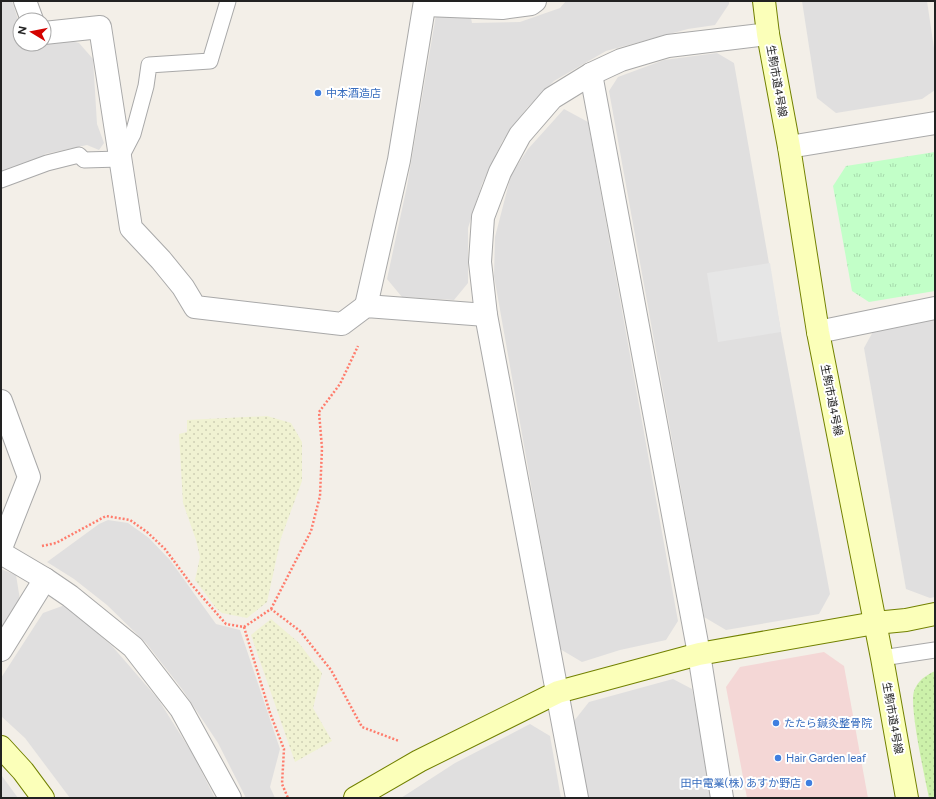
<svg xmlns="http://www.w3.org/2000/svg" width="936" height="799" viewBox="0 0 936 799" font-family="Figtree,'Noto Sans JP',sans-serif">
  <style>
    .residential { fill: #e0dfdf }
    .commercial { fill: #f4d7d6 }
    .farmland { fill: url(#farmland-dots) }
    .grass { fill: url(#grass-dots) }
    .park { fill: url(#park-tufts) }
    .parking { fill: #e6e6e6 }
    .lines { fill: none; stroke-linecap: round; stroke-linejoin: round }
    .lane-casing { stroke: #a9a9a9; stroke-width: 17 }
    .street-casing { stroke: #a9a9a9; stroke-width: 24 }
    .secondary-casing { stroke: #728100; stroke-width: 24 }
    .path { stroke: #ff7c6c; stroke-width: 2.5; stroke-dasharray: 2 2; stroke-linecap: butt }
    .lane { stroke: #fff; stroke-width: 15 }
    .street { stroke: #fff; stroke-width: 22 }
    .secondary { stroke: #fbffb9; stroke-width: 22 }
    .shop-dot { fill: #3f7fe0; stroke: #fff; stroke-width: 1.5 }
    .labels { text-anchor: middle; stroke-width: 4; stroke-linejoin: round; paint-order: stroke }
    .street-label { font-size: 11px; fill: #222; stroke: #fff }
    .shop-label { font-size: 11px; fill: #366cbe; stroke: #fff; text-anchor: start }
  </style>
  <defs>
    <pattern id="farmland-dots" width="8" height="8" patternUnits="userSpaceOnUse"><rect width="8" height="8" fill="#f0f2d2"/><path d="M2 2h.1M6 6h.1" fill="none" stroke="#cecfb4" stroke-width="1.8" stroke-linecap="round"/></pattern>
    <pattern id="grass-dots" width="8" height="8" patternUnits="userSpaceOnUse"><rect width="8" height="8" fill="#ccf1aa"/><path d="M2 2h.1M6 6h.1" fill="none" stroke="#afce92" stroke-width="1.8" stroke-linecap="round"/></pattern>
    <pattern id="park-tufts" width="24" height="20" patternUnits="userSpaceOnUse"><rect width="24" height="20" fill="#c2ffc8"/><path d="M3 7l-1-3M5 7V3M7 7l1-3M15 17l-1-3M17 17v-4M19 17l1-3" fill="none" stroke="#a6daac"/></pattern>
  </defs>
  <rect width="100%" height="100%" fill="#f3efe8"/>
  <g class="residential">
    <path d="M 1,1 L 12,1 L 20,26 L 20,44 L 44,44 L 44,34 L 79,43 L 93,59 L 97,124 L 104,143 L 99,150 L 87,145 L 45,154 L 44,157 L 1,175 Z"/>
    <path d="M 566,1 L 729,1 L 729,4 L 715,25 L 688,29 L 606,51 L 554,81 L 527,108 L 502,142 L 482,184 L 468,228 L 468,283 L 454,300 L 402,297 L 387,279 L 407,186 L 436,15 L 471,18 L 472,23 L 520,22 L 560,8 Z"/>
    <path d="M 802,1 L 927,1 L 935,55 L 935,90 L 922,99 L 836,113 L 817,98 Z"/>
    <path d="M 717,53 L 734,63 L 781,332 L 830,594 L 819,614 L 726,630 L 704,617 L 609,91 L 618,77 L 664,60 Z"/>
    <path d="M 564,109 L 588,122 L 678,621 L 666,640 L 620,650 L 582,662 L 560,649 L 494,276 L 495,237 L 511,175 L 528,149 Z"/>
    <path d="M 935,318 L 935,597 L 930,598 L 906,589 L 864,348 L 875,328 Z"/>
    <path d="M 108,520 L 128,523 L 149,538 L 170,560 L 216,624 L 240,630 L 280,749 L 270,787 L 275,798 L 246,798 L 218,743 L 182,689 L 146,643 L 107,605 L 74,579 L 47,562 L 99,524 Z"/>
    <path d="M 1,569 L 16,575 L 20,600 L 1,629 Z"/>
    <path d="M 65,605 L 112,646 L 158,699 L 192,753 L 215,798 L 70,798 L 25,738 L 1,716 L 1,678 L 43,613 Z"/>
    <path d="M 673,679 L 692,689 L 713,798 L 588,798 L 574,721 L 589,702 Z"/>
    <path d="M 530,724 L 550,736 L 561,798 L 401,798 L 455,763 Z"/>
    <path d="M 1,775 L 2,776 L 18,798 L 1,798 Z"/>
  </g>
  <path class="commercial" d="M 824,652 L 844,666 L 868,798 L 747,798 L 726,687 L 740,667 Z"/>
  <g class="farmland">
    <path d="M 267,416 L 291,423 L 302,442 L 302,481 L 281,538 L 267,602 L 247,618 L 222,613 L 216,608 L 195,580 L 200,557 L 196,540 L 183,503 L 179,434 L 187,432 L 187,420 Z"/>
    <path d="M 271,619 L 298,642 L 322,673 L 313,708 L 332,741 L 295,762 L 251,635 Z"/>
  </g>
  <path class="grass" d="M 935,671 L 935,798 L 929,798 C 925,778 909,707 914,691 C 918,680 925,676 935,671 Z"/>
  <path class="park" d="M 935,152 L 935,291 L 869,302 L 852,291 L 833,186 L 846,166 Z"/>
  <path class="parking" d="M 770,263 L 781,332 L 718,342 L 707,273 Z"/>
  <g class="lines">
    <defs>
      <g id="lane">
        <path d="M 1,180 L 47,163 L 79,155 L 84,160 L 120,159 L 133,134 L 146,86 L 149,65 L 210,61 L 228,1"/>
        <path d="M 882,658 L 935,650"/>
      </g>
      <g id="street">
        <path d="M 25,1 L 32,20"/>
        <path d="M 425,5 L 502,8 L 531,4 L 535,1"/>
        <path d="M 44,33 L 100,27 L 131,228 L 161,260 L 183,287 L 195,307 L 342,324 L 366,306 L 486,315"/>
        <path d="M 591,74 L 699,654 L 722,798"/>
        <path d="M 789,147 L 935,123"/>
        <path d="M 366,306 L 399,160 L 425,1"/>
        <path d="M 818,332 L 935,308"/>
        <path d="M 1,401 L 29,477 L 1,548"/>
        <path d="M 1,553 L 45,579 L 70,596 L 133,647 L 181,709 L 230,798"/>
        <path d="M 1,650 L 45,579"/>
        <path d="M 577,798 L 486,315 L 480,262 L 483,217 L 500,172 L 520,135 L 552,98 L 591,74 L 621,60 L 668,46 L 768,34"/>
      </g>
      <g id="secondary">
        <path d="M 764,1 L 768,34 L 789,147 L 818,332 L 882,658 L 907,798"/>
        <path d="M 1,747 L 23,771 L 43,798"/>
        <path d="M 355,798 L 419,761 L 558,692 L 699,654 L 875,623 L 906,620 L 935,614"/>
      </g>
    </defs>
    <use href="#lane" class="lane-casing"/>
    <use href="#street" class="street-casing"/>
    <use href="#secondary" class="secondary-casing"/>
    <g class="path">
      <path d="M 42,546 L 56,543 L 106,516 L 130,520 L 147,532 L 165,549 L 191,584 L 226,624 L 244,627 L 271,609 L 300,631 L 331,670 L 362,727 L 399,741"/>
      <path d="M 271,609 L 311,531 L 320,496 L 322,448 L 319,412 L 340,384 L 358,346"/>
      <path d="M 244,627 L 270,713 L 284,749 L 282,784 L 288,798"/>
    </g>
    <use href="#lane" class="lane"/>
    <use href="#street" class="street"/>
    <use href="#secondary" class="secondary"/>
  </g>
  <g class="shop-dot">
    <circle cx="318" cy="93" r="4"/>
    <circle cx="776" cy="723" r="4"/>
    <circle cx="778" cy="758" r="4"/>
    <circle cx="809" cy="783" r="4"/>
  </g>
  <g class="labels">
    <g class="street-label">
      <text transform="translate(777 81) rotate(80)" y="4">生駒市道4号線</text>
      <text transform="translate(832 400) rotate(79)" y="4">生駒市道4号線</text>
      <text transform="translate(893 718) rotate(80)" y="4">生駒市道4号線</text>
    </g>
    <g class="shop-label">
      <text x="326" y="97">中本酒造店</text>
      <text x="784" y="727">たたら鍼灸整骨院</text>
      <text x="786" y="762">Hair Garden leaf</text>
      <text x="801" y="787" text-anchor="end">田中電業(株) あすか野店</text>
    </g>
  </g>
  <rect width="936" height="799" fill="none" stroke="#222222" stroke-width="4"/>
  <g transform="translate(32 32) rotate(280)"><circle r="19" fill="#ffffff" stroke="#a7a7a7"/>
  <path d="M0-3L7 15L0 10L-7 15Z" fill="#d30200"/>
  <text y="-6" font-size="11" font-weight="bold" text-anchor="middle" fill="#222222">N</text>
  </g>
</svg>
